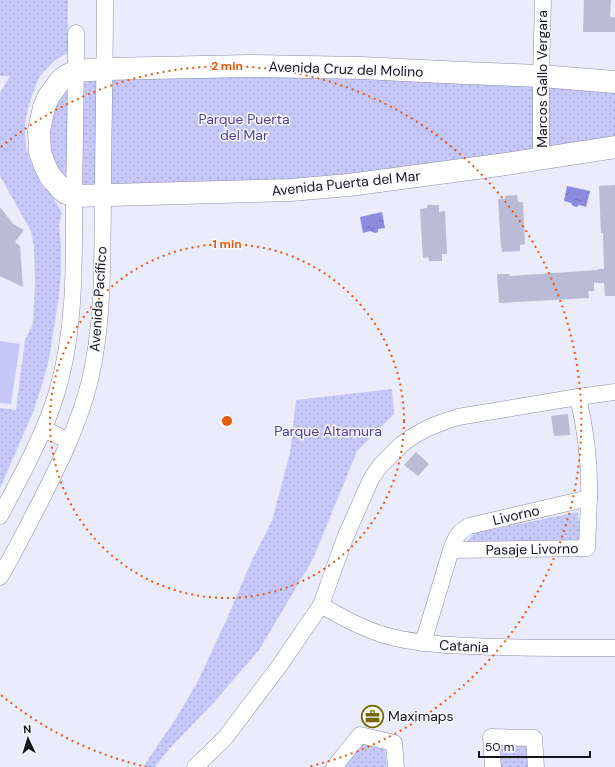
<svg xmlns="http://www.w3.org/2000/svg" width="615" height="767" viewBox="0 0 615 767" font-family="'DM Sans',sans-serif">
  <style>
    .green { fill: url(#green-dots) }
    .pitch { fill: #c6c8f9 }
    .water { fill: url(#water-ripples) }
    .building { fill: #babbd5 }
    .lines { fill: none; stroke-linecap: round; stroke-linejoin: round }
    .street-casing { stroke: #8b8da5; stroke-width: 17 }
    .secondary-casing { stroke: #8b8da5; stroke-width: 23 }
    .street { stroke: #fff; stroke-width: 16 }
    .secondary { stroke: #fff; stroke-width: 22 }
    .ring { fill: none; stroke: #e8590c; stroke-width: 2; stroke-dasharray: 2 4 }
    .labels { text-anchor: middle; stroke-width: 3; stroke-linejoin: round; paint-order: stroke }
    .street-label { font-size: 14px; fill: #16161f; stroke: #f9f9fe }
    .park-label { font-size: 14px; fill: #4a3fa2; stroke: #f9f9fe }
    .poi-label { font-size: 14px; fill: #16161f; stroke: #f9f9fe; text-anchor: start }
    .centre { fill: #e8590c; stroke: #f9f9fe; stroke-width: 2 }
    .ring-label { font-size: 12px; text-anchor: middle; font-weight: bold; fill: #e8590c; stroke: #f9f9fe; stroke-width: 3; stroke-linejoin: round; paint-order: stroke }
  </style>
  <defs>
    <pattern id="green-dots" width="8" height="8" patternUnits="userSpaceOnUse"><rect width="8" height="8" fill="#c6c8f9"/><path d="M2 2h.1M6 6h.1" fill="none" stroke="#a9abd5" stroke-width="1.8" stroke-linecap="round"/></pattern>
    <pattern id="water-ripples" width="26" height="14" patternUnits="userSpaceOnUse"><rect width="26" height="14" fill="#8c8bdf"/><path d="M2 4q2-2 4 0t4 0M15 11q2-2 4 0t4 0" fill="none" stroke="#7171b4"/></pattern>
  </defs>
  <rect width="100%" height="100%" fill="#eaebfb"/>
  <g class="green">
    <path d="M 0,0 L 68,0 C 68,18 67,35 69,52 L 55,60 L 39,77 L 29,104 L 25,123 L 25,133 L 26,147 L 30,160 L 42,186 L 51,194 L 62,213 L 59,224 L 61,248 L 61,272 L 59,296 L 49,359 L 44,378 L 34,410 L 0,488 L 0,408 L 16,410 L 25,340 L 33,324 L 35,283 L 34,247 L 31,231 L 0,176 L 0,93 L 10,76 L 0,76 Z"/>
    <path d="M 238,70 L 615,87 L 615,139 L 348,177 L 79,188 L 67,185 L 50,163 L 47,139 L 57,100 L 71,85 L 96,80 Z"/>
    <path d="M 392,389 L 394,414 L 357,451 L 313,559 L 259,650 L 217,699 L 170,748 L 155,767 L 143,767 L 177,717 L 197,683 L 225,623 L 252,560 L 272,521 L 290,453 L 296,400 Z"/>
    <path d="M 578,512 L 580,539 L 569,543 L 467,541 L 475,533 Z"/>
    <path d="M 363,743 L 385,749 L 387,767 L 344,767 Z"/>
    <path d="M 500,745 L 527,745 L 527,767 L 501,767 Z"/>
  </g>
  <path class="pitch" d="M 0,341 L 20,344 L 11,404 L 0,403 Z"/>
  <g class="water">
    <path d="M 567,186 L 590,191 L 586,207 L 579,205 L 577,207 L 573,206 L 571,203 L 564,201 Z"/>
    <path d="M 382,212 L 385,228 L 378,229 L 378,232 L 375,233 L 372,232 L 370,231 L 363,233 L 360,217 Z"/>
  </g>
  <g class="building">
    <path d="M 584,0 L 611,0 L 610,17 L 615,17 L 615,32 L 583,32 Z"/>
    <path d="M 615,185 L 615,296 L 605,296 L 604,283 L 594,283 L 594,291 L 588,291 L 589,298 L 499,303 L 497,274 L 509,274 L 510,276 L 598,270 L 598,269 L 604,269 L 603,233 L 601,233 L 599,186 Z"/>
    <path d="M 517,195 L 518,202 L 523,202 L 525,244 L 520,245 L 520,251 L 502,252 L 502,248 L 501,248 L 498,199 L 505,199 L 505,196 Z"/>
    <path d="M 427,205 L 439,205 L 439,212 L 445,211 L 447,254 L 442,254 L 442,261 L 429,261 L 428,257 L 423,258 L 420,209 L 427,208 Z"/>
    <path d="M 0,207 L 13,224 L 24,230 L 15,242 L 20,246 L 23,287 L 0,276 Z"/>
    <path d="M 568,414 L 570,435 L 554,436 L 551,416 Z"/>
    <path d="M 416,452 L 429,464 L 418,476 L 404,465 Z"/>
  </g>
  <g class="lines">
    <defs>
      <g id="street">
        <path d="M 541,159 L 541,76 L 543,0"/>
        <path d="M 44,429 L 69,441"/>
        <path d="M 0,516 C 21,476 44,435 57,392 C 76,328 74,260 74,194 C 75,140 76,87 76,33"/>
        <path d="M 451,550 L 587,548 L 589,498"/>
        <path d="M 0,577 C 13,555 25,531 37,508 C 58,467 79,425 90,380 C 104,321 102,259 103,199 C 103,133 105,66 105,0"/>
        <path d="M 321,605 C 341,617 361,628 384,635 C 411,643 440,645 469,646 C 517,648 566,648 615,648"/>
        <path d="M 423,643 L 451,550 C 456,537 457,533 469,526 L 589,498 C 590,464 586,431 578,397"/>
        <path d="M 195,767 L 225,738 L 280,665 L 321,605 L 345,538 L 371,479 L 380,466 L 402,444 L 415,435 L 428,428 L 443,422 L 458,417 L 578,397 L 615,392"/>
        <path d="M 334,767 L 360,735 L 394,743 L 396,767"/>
        <path d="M 493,767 L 491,737 L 534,738 L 536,767"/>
      </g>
      <path id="secondary" d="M 615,82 L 541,76 L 464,73 L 362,68 L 249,66 L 105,69 L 76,71 L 66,76 L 60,81 L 49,96 L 44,107 L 39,131 L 40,152 L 45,166 L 50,176 L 62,190 L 66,193 L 74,196 L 291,190 L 349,185 L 499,165 L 615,147"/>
    </defs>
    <use href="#street" class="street-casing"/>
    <use href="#secondary" class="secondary-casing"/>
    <use href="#street" class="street"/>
    <use href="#secondary" class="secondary"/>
  </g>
  <g class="ring">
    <circle cx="227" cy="421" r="177"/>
    <path d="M147 767A355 355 0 0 1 1 695M1 147A355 355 0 1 1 307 767"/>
  </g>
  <defs>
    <symbol id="office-ring" viewBox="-11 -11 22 22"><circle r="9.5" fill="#f9f9fe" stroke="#736900" stroke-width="1.5"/><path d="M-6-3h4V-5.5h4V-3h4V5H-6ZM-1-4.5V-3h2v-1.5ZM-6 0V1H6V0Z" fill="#736900"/></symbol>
  </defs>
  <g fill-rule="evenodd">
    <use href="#office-ring" x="360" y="704" width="25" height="25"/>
  </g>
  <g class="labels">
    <g class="street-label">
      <text transform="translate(346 69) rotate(2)" y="5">Avenida Cruz del Molino</text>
      <text transform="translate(542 79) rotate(-90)" y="5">Marcos Gallo Vergara</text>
      <text transform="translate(346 183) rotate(-6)" y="5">Avenida Puerta del Mar</text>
      <text transform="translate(98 299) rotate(-86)" y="5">Avenida Pacífico</text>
      <text transform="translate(516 515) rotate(-13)" y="5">Livorno</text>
      <text transform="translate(532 549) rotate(-1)" y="5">Pasaje Livorno</text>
      <text transform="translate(464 646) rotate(3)" y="5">Catania</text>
    </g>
    <g class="park-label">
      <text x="244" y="124">Parque Puerta<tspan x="244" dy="16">del Mar</tspan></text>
      <text x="328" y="436">Parque Altamura</text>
    </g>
    <g class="poi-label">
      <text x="388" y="721">Maximaps</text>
    </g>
  </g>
  <circle cx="227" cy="421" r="6" class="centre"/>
  <g class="ring-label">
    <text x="227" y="70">2 min</text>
    <text x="227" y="248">1 min</text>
  </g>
  <g transform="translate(28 739) rotate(356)" stroke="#f9f9fe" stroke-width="3" paint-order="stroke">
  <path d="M0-3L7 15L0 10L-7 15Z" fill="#16161f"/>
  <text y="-6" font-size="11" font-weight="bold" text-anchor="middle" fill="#16161f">N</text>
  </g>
  <path d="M479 751v6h111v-6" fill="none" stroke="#16161f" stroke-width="2"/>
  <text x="485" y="751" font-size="12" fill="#16161f" stroke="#f9f9fe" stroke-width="3" paint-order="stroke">50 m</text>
</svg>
